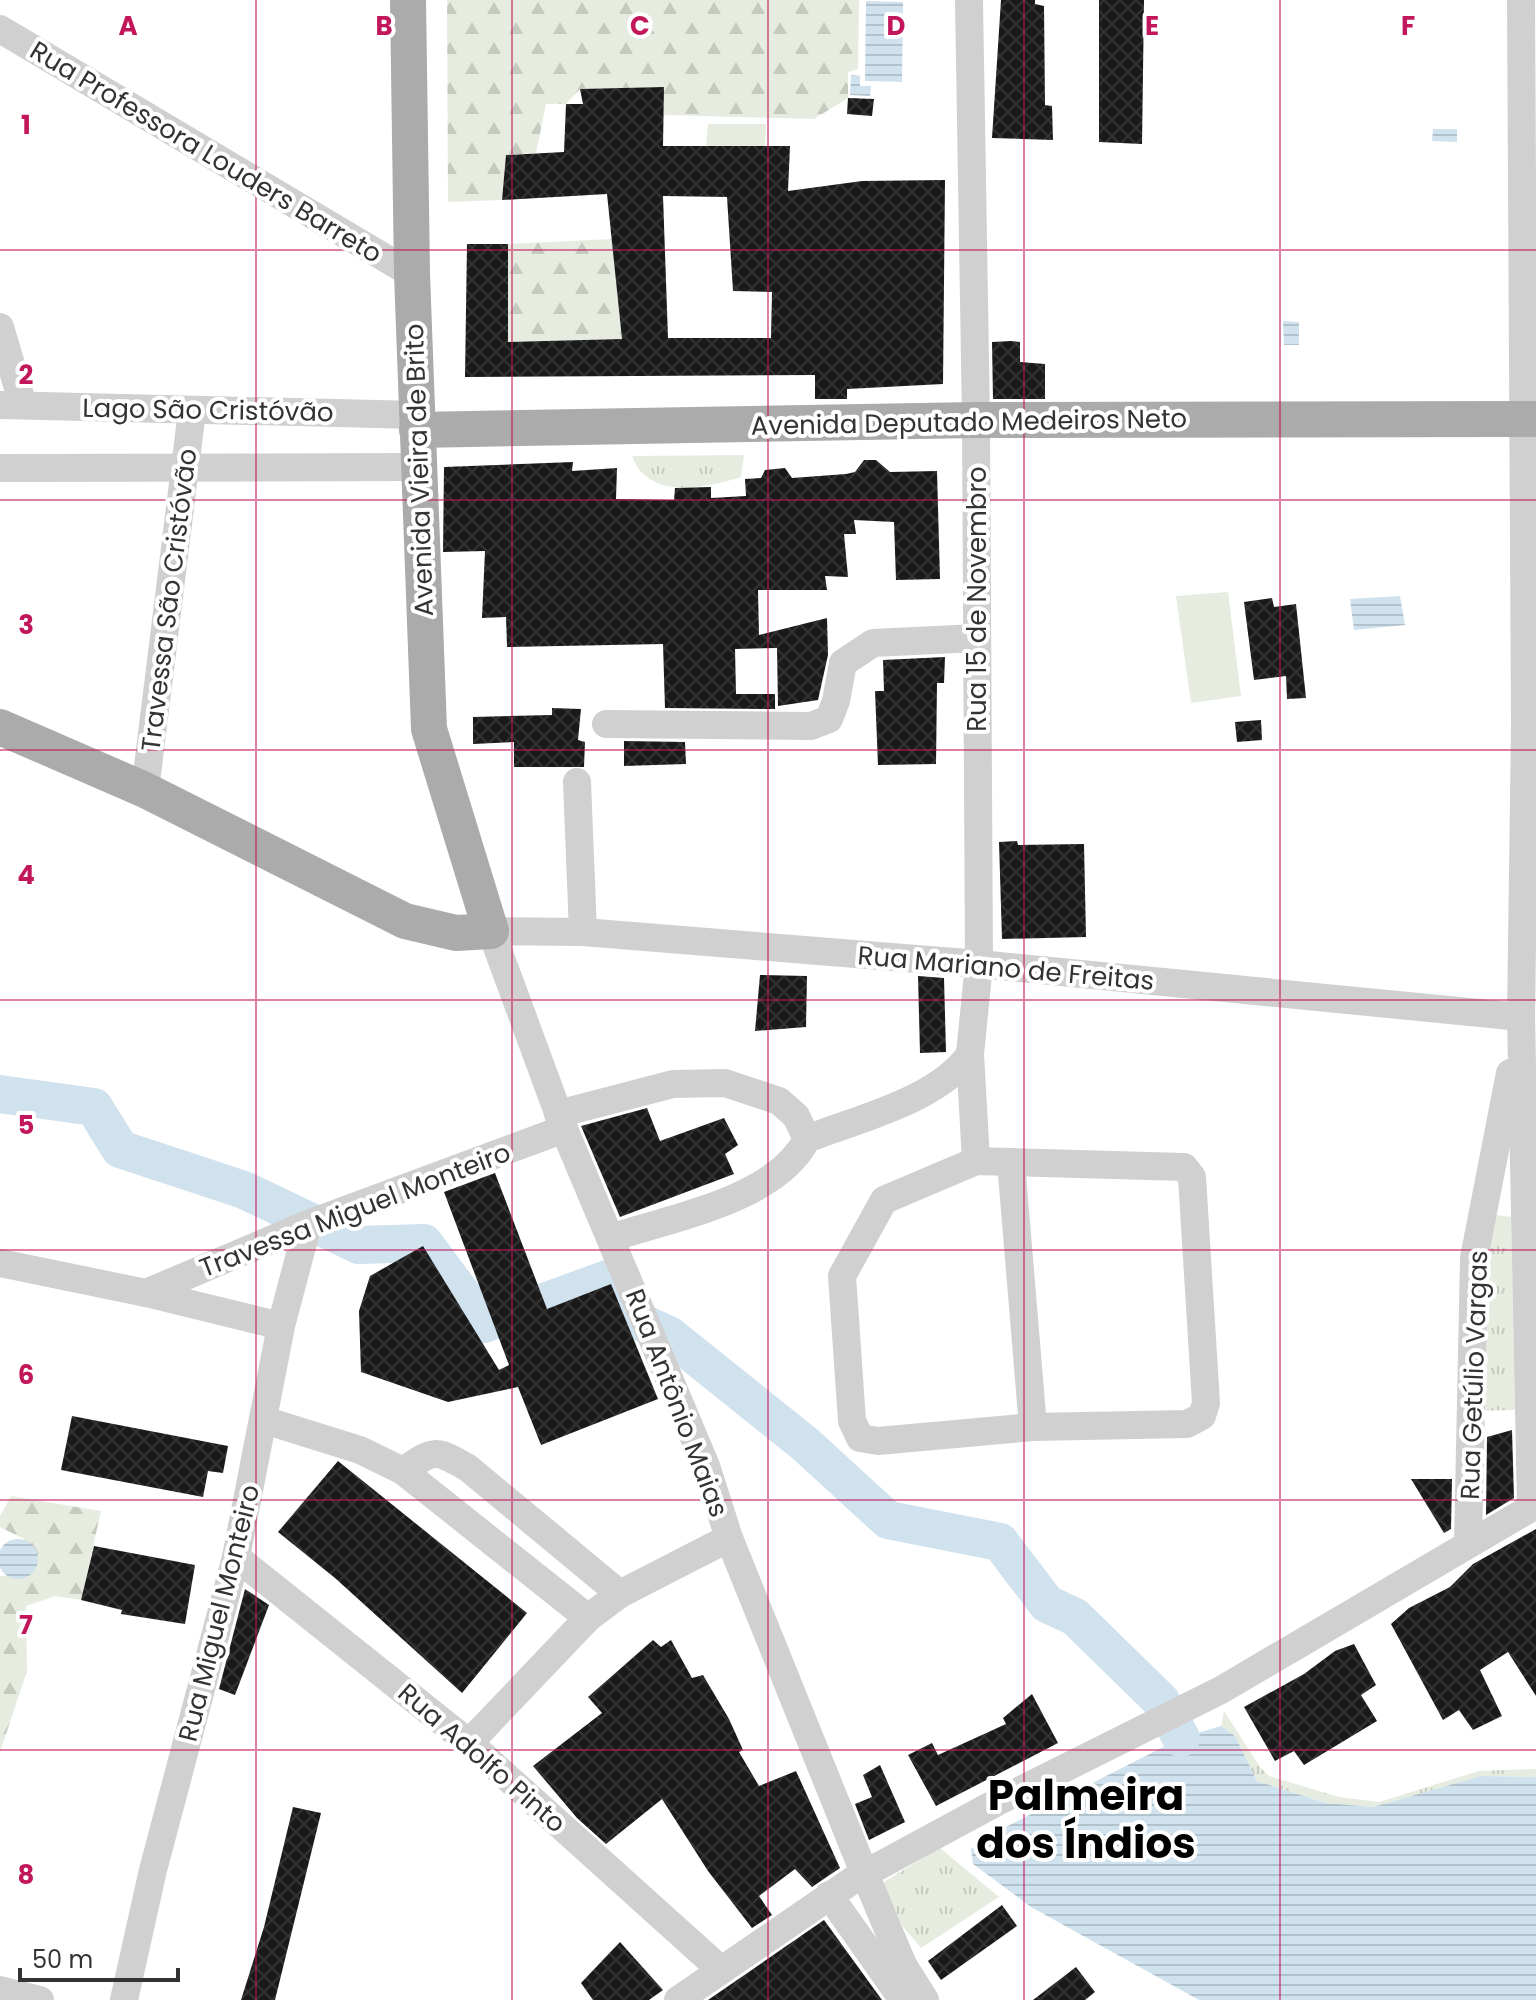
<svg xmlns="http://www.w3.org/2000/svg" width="1536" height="2000" viewBox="0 0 1536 2000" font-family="Poppins,sans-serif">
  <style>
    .grass { fill: url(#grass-tufts) }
    .forest { fill: url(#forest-firs) }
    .pitch { fill: #e6ecdf }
    .water { fill: url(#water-rules) }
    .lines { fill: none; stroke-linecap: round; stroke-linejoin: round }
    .river { stroke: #cfe2ee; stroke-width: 38 }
    .building { fill: url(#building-cross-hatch); fill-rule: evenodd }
    .minor { stroke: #d0d0d0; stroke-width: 28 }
    .major { stroke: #ababab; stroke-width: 36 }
    .grid { fill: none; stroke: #c2185b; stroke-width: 2; stroke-opacity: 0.55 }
    .labels { text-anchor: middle; stroke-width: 8; stroke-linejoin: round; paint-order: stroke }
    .street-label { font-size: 26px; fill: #333; stroke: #fff }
    .town-label { font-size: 42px; font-weight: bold; fill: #000; stroke: #fff }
    .grid-label { font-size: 26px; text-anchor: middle; font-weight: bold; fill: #c2185b; stroke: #fff; stroke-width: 8; stroke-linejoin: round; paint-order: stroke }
  </style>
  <defs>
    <pattern id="grass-tufts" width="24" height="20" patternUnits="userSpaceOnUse" patternTransform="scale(2)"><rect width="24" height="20" fill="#e6ecdf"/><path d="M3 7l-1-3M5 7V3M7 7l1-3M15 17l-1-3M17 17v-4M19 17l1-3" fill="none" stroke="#c6cbc0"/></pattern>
    <pattern id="forest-firs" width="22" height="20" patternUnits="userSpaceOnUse" patternTransform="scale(2)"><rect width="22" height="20" fill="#e6ecdf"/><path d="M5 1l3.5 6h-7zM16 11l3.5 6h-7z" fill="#c6cbc0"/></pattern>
    <pattern id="water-rules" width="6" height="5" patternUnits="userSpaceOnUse" patternTransform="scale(2)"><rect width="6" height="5" fill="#cfe2ee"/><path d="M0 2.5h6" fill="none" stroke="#b2c2cd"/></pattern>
    <pattern id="building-cross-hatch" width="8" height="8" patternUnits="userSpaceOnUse" patternTransform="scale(2)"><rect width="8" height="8" fill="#1a1a1a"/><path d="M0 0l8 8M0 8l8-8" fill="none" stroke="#333"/></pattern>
  </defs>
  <rect width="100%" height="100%" fill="#fff"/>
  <g class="grass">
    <path d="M 744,455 L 741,477 C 706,488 648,501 632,456 Z"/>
    <path d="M 1488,1214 L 1511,1217 L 1515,1410 L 1476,1411 Z"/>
    <path d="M 1224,1711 L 1260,1767 L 1269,1776 L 1339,1797 L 1379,1802 L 1479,1771 L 1536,1769 L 1536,1777 L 1481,1776 L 1373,1807 L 1326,1803 L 1257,1781 L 1235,1736 L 1221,1726 Z"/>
    <path d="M 940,1848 L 999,1897 L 921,1948 L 903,1927 L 882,1883 Z"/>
  </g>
  <g class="forest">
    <path d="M 447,0 L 859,0 L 858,69 L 848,72 L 848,98 L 814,119 L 664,115 L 664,87 L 580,89 L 566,104 L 546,104 L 536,153 L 506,155 L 502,200 L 448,202 Z"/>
    <path d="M 612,239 L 622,339 L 508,342 L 508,244 Z"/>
    <path d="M 11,1496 L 101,1511 L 81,1600 L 55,1596 L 26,1606 L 27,1671 L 0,1752 L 0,1576 L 26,1577 L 24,1539 L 0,1527 L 0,1516 Z"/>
  </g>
  <g class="pitch">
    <path d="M 708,124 L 766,124 L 765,146 L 706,146 Z"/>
    <path d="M 1228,592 L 1241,696 L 1191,703 L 1176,596 Z"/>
  </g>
  <g class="water">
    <path d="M 866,1 L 903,2 L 902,82 L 865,81 Z"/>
    <path d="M 851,75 L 860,76 L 860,86 L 871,86 L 870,96 L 850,95 Z"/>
    <path d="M 1433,129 L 1457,129 L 1457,142 L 1432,141 Z"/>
    <path d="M 1283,321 L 1299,322 L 1299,345 L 1284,345 Z"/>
    <path d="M 1400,596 L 1405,625 L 1354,630 L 1350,599 Z"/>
    <circle cx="18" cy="1559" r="20"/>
    <path d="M 1221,1726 L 1235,1736 L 1257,1781 L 1326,1803 L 1373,1807 L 1481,1776 L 1536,1777 L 1536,2000 L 1199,2000 L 1031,1907 L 973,1864 L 971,1849 L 984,1838 L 1181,1738 Z"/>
  </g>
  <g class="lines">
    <path class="river" d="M 0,1094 L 94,1107 L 120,1149 L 244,1190 L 359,1245 L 424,1243 L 484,1324 L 610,1278 L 636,1320 L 669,1335 L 805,1444 L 888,1520 L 1000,1542 L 1047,1604 L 1075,1617 L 1161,1701 L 1181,1738"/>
  </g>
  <g class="building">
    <path d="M 1001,0 L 1035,0 L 1035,4 L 1044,6 L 1045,105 L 1052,106 L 1053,140 L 992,138 Z"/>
    <path d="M 1099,0 L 1144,0 L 1142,144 L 1099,142 Z"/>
    <path d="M 664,87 L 663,146 L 790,146 L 788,191 L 862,181 L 945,180 L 943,384 L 847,389 L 847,399 L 815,399 L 815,375 L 465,377 L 467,244 L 508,244 L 508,342 L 622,339 L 607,194 L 502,200 L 506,155 L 564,152 L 566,104 L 583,104 L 580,89 ZM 663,196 L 727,197 L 733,291 L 772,292 L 771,338 L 668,338 Z"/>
    <path d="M 848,98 L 874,99 L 872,116 L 847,114 Z"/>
    <path d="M 1011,341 L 1020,342 L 1020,362 L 1045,364 L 1045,399 L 993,399 L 992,342 Z"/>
    <path d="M 864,460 L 876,460 L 890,472 L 937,471 L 940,579 L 896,580 L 894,522 L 854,520 L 856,534 L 844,534 L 848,577 L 825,576 L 827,590 L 758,590 L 759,635 L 827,618 L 828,655 L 818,700 L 778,706 L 777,648 L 735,649 L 736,694 L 775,694 L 775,709 L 665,708 L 663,644 L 507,647 L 506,617 L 482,618 L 485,551 L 443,552 L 444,467 L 573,462 L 572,471 L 617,468 L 616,499 L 674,500 L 675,488 L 711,487 L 711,498 L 746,496 L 745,479 L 761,478 L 765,470 L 785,468 L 792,478 L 846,474 L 855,472 Z"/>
    <path d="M 1272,598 L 1274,607 L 1296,604 L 1306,698 L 1287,699 L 1286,676 L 1254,680 L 1244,602 Z"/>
    <path d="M 945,657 L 944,683 L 937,683 L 936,764 L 878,765 L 875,691 L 884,691 L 883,660 Z"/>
    <path d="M 552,708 L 581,709 L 578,740 L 585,742 L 584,767 L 514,767 L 514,742 L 473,744 L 473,717 L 552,715 Z"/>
    <path d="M 1261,720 L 1262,740 L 1237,742 L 1235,722 Z"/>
    <path d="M 624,741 L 685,742 L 686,764 L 624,766 Z"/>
    <path d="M 1017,841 L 1018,845 L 1084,844 L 1086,937 L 1002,939 L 999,842 Z"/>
    <path d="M 760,975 L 807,976 L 806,1027 L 755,1031 Z"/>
    <path d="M 918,976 L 944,978 L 946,1052 L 920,1053 Z"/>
    <path d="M 647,1108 L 660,1141 L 724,1118 L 738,1145 L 725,1154 L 734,1174 L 620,1217 L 581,1126 Z"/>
    <path d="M 495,1173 L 547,1309 L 611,1284 L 658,1399 L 541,1445 L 518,1387 L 448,1402 L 361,1372 L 359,1311 L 370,1276 L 423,1246 L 499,1370 L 509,1365 L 444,1192 Z"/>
    <path d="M 72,1416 L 228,1446 L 223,1473 L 208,1471 L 203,1497 L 61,1470 Z"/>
    <path d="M 1512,1430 L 1514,1498 L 1486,1515 L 1487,1437 Z"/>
    <path d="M 338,1461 L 527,1613 L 462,1693 L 335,1578 L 278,1532 Z"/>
    <path d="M 1411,1479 L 1452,1479 L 1451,1529 L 1444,1533 Z"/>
    <path d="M 1536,1529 L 1536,1696 L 1508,1652 L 1480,1670 L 1502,1716 L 1473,1730 L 1459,1710 L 1443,1720 L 1391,1624 L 1409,1608 L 1450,1587 L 1473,1564 Z"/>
    <path d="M 94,1546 L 195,1565 L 185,1624 L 121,1614 L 122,1610 L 81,1600 Z"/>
    <path d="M 245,1589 L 269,1605 L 235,1695 L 219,1689 Z"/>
    <path d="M 653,1640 L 661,1647 L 671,1640 L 692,1678 L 703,1675 L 729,1719 L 743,1750 L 739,1752 L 759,1786 L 796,1771 L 840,1868 L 812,1887 L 795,1869 L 759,1896 L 772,1915 L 752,1928 L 708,1871 L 662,1799 L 606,1844 L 577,1818 L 533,1766 L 602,1713 L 588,1697 Z"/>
    <path d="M 1354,1644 L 1376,1685 L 1361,1695 L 1377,1721 L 1304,1765 L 1294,1751 L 1275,1761 L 1244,1707 L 1304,1674 L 1335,1651 Z"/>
    <path d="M 1032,1694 L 1058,1743 L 936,1806 L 908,1755 L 932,1743 L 938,1755 L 1006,1724 L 1003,1718 Z"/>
    <path d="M 880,1765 L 905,1822 L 869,1840 L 855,1804 L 872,1797 L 863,1775 Z"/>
    <path d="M 293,1807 L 321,1813 L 275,2000 L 241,2000 L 264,1927 Z"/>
    <path d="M 1002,1905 L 1017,1926 L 941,1980 L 928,1961 Z"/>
    <path d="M 824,1920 L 882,2000 L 708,2000 Z"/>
    <path d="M 620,1942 L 663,1990 L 649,2000 L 593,2000 L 581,1983 Z"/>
    <path d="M 1076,1967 L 1095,1992 L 1085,2000 L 1033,2000 Z"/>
  </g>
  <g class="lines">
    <g class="minor">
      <path d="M 969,0 L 976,420 L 979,964 L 970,1054 L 976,1161"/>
      <path d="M 1521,0 L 1525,726 L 1521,1017 L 1531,1507"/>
      <path d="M 0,29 L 412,274"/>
      <path d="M 0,327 L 23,405"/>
      <path d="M 0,405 L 417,415"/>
      <path d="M 0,468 L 418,467"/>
      <path d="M 606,724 L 811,726 L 829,719 L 836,701 L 843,663 L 873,643 L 977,638"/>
      <path d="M 577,782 L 583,932"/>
      <path d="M 145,790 L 192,411"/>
      <path d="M 558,1114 L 673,1084 L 725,1083 L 779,1101 L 796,1116 L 807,1139"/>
      <path d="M 976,1161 L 1184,1167 L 1192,1177 L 1206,1403 L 1202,1416 L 1187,1424 L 1033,1427 L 878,1441 L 860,1438 L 852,1421 L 842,1276 L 884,1200 Z"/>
      <path d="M 1011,1162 L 1033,1427"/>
      <path d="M 611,1238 C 673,1217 776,1200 807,1139 C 857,1119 939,1100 970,1054"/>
      <path d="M 0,1263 L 146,1293 L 281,1326"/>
      <path d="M 146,1293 L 308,1224 L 564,1129"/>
      <path d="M 264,1420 L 360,1450 L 403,1471 C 434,1449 435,1449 468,1468 L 620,1594"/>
      <path d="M 403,1471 L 588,1618"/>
      <path d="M 1468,1544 L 1474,1258 L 1510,1073"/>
      <path d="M 236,1557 L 469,1743 L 720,1969"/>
      <path d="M 469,1743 L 588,1618 L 620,1594 L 729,1538"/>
      <path d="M 829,1895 L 903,2000"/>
      <path d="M 0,1990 L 40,2000"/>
      <path d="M 124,2000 L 153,1870 L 236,1557 L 281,1326 L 308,1224"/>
      <path d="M 678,2000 L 853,1880 L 999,1801 L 1221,1690 L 1536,1505"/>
      <path d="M 925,2000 L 903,1965 L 859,1860 L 729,1538 L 706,1466 L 564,1129 L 491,931 L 583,932 L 979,964 L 1521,1017"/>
    </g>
    <g class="major">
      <path d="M 417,430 L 976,420 L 1536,419"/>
      <path d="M 0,727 L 145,790 L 405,921 L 456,933 L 491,931 L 429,729 L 412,274 L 408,0"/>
    </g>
  </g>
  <path class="grid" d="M 256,0 L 256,2000M 512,0 L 512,2000M 768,0 L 768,2000M 1024,0 L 1024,2000M 1280,0 L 1280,2000M 0,250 L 1536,250M 0,500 L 1536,500M 0,750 L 1536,750M 0,1000 L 1536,1000M 0,1250 L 1536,1250M 0,1500 L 1536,1500M 0,1750 L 1536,1750"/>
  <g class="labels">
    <g class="street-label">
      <text transform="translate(206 152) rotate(31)" y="9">Rua Professora Louders Barreto</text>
      <text transform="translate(208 410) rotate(1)" y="9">Lago São Cristóvão</text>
      <text transform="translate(969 422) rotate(-1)" y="9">Avenida Deputado Medeiros Neto</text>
      <text transform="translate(419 470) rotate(-92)" y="9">Avenida Vieira de Brito</text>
      <text transform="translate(977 599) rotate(-90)" y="9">Rua 15 de Novembro</text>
      <text transform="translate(169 600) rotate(-83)" y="9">Travessa São Cristóvão</text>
      <text transform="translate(1006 968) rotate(5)" y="9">Rua Mariano de Freitas</text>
      <text transform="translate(355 1210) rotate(-21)" y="9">Travessa Miguel Monteiro</text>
      <text transform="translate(1474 1375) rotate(-88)" y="9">Rua Getúlio Vargas</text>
      <text transform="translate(677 1403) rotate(69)" y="9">Rua Antônio Maias</text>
      <text transform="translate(219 1613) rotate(-76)" y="9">Rua Miguel Monteiro</text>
      <text transform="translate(482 1758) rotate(41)" y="9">Rua Adolfo Pinto</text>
    </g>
    <g class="town-label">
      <text x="1086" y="1810">Palmeira<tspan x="1086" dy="48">dos Índios</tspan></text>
    </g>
  </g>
  <g class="grid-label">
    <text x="128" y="35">A</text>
    <text x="384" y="35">B</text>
    <text x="640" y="35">C</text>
    <text x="896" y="35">D</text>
    <text x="1152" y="35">E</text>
    <text x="1408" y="35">F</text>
    <text x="26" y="134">1</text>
    <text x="26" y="384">2</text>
    <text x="26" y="634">3</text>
    <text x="26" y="884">4</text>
    <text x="26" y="1134">5</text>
    <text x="26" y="1384">6</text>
    <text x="26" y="1634">7</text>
    <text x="26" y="1884">8</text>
  </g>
  <path d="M20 1968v12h158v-12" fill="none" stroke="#333333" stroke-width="4"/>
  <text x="32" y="1968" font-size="24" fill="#333333" stroke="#ffffff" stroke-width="6" paint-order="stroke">50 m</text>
</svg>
